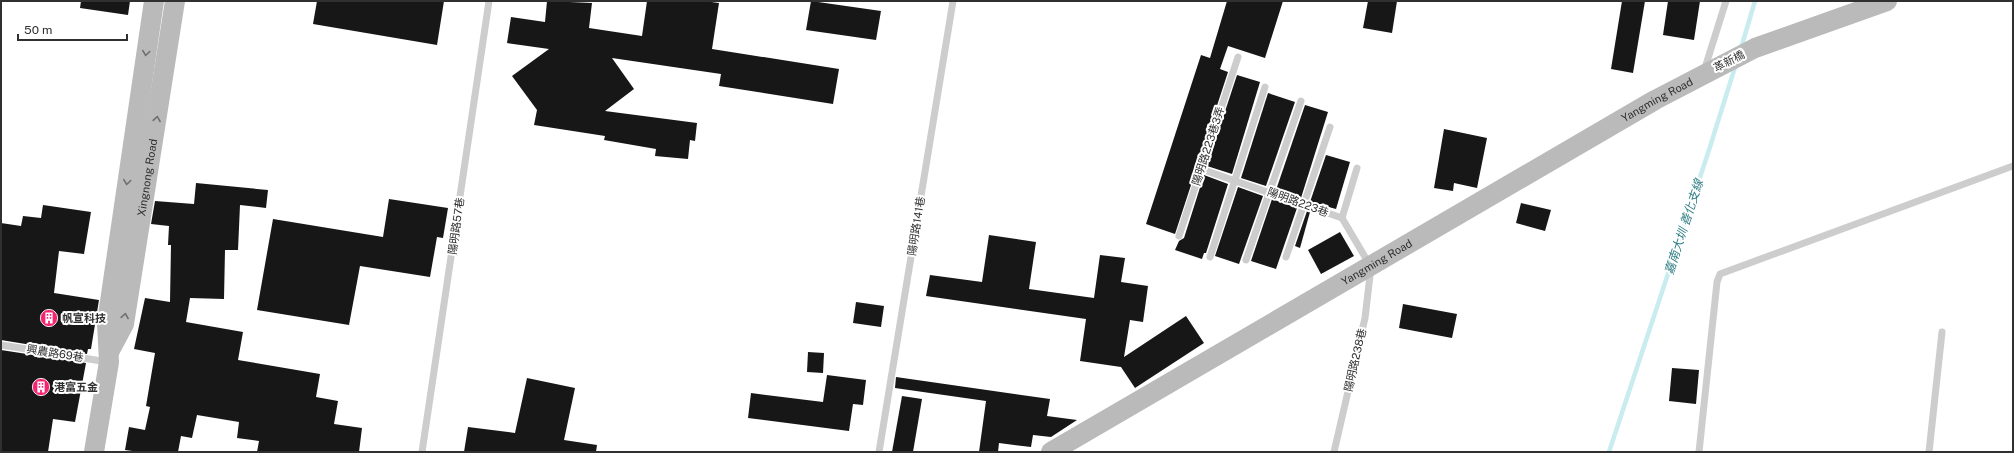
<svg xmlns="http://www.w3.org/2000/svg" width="2014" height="453" viewBox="0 0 2014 453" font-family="'Public Sans','Noto Sans TC',sans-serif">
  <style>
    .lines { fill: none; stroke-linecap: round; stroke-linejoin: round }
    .stream { stroke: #c8ecf0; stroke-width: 4.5 }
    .building { fill: #171717 }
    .lane { stroke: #cdcdcd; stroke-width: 7 }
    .secondary { stroke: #bababa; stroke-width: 20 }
    .oneway { stroke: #6e6e6e }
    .labels { text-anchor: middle; stroke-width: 4; stroke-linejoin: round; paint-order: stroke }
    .street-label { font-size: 11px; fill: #303030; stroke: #fff }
    .poi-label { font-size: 11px; font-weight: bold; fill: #303030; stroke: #fff; text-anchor: start }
    .water-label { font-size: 12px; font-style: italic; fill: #307f86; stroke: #fff }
  </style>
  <rect width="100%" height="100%" fill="#fff"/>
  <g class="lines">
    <g class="stream">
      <path d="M 1741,48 L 1755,1"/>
      <path d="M 1609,452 L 1709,150 L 1736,64"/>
    </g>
  </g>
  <g class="building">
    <path d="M 81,1 L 130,1 L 128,15 L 80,8 Z"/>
    <path d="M 317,1 L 444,1 L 437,45 L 313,24 Z"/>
    <path d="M 547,1 L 592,3 L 589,28 L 642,36 L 647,1 L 704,1 L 719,3 L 712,49 L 839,69 L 833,104 L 719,86 L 721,74 L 612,58 L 634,89 L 605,111 L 697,123 L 695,141 L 690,140 L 688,159 L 655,156 L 656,149 L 604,140 L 605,136 L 534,125 L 537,110 L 512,76 L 549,49 L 507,43 L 511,17 L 545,22 Z"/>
    <path d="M 811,1 L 881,11 L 876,40 L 806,30 Z"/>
    <path d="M 1227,1 L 1283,1 L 1265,58 L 1228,46 L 1220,69 L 1228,72 L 1175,234 L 1146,224 L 1201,55 L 1210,58 Z"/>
    <path d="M 1368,1 L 1397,1 L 1392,33 L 1363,28 Z"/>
    <path d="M 1622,1 L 1645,1 L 1633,73 L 1611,69 Z"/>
    <path d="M 1668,1 L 1700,1 L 1694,40 L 1663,35 Z"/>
    <path d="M 1237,75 L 1260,82 L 1232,174 L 1207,166 Z"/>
    <path d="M 1268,93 L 1295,102 L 1266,186 L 1241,178 Z"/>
    <path d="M 1305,105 L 1328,112 L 1301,198 L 1276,190 Z"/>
    <path d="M 1444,129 L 1487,138 L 1477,188 L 1454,183 L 1453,191 L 1434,188 Z"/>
    <path d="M 1326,155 L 1350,162 L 1336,209 L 1310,202 Z"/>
    <path d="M 1204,175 L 1228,184 L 1206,253 L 1204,253 L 1202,259 L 1175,250 L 1179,241 L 1184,238 Z"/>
    <path d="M 196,183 L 268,190 L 266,208 L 240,205 L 238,250 L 225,250 L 224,299 L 190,298 L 186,322 L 243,332 L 238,360 L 320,374 L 316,397 L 338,401 L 334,424 L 362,428 L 359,452 L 257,452 L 259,441 L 237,438 L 239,422 L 197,415 L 192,438 L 181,436 L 178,452 L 140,452 L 125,450 L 129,427 L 145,430 L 150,407 L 146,406 L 155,353 L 134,349 L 145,298 L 170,302 L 171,245 L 168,245 L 169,226 L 151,224 L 155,201 L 194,204 Z"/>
    <path d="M 1238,187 L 1263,196 L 1239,264 L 1215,256 Z"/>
    <path d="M 389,199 L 448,208 L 443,238 L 437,237 L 430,277 L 360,266 L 349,325 L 257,310 L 273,219 L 383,237 Z"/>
    <path d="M 1272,199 L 1297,208 L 1276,269 L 1251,261 Z"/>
    <path d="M 1521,203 L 1551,210 L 1545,231 L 1516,223 Z"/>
    <path d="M 43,205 L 91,212 L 84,254 L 59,251 L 54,293 L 99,300 L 91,349 L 88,349 L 87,354 L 1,340 L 1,223 L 21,226 L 23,216 L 41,218 Z"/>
    <path d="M 1307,211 L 1310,212 L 1300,248 L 1295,246 Z"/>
    <path d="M 1340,232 L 1354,256 L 1321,274 L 1308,250 Z"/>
    <path d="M 989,235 L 1036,242 L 1029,289 L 1094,298 L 1100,255 L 1125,258 L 1121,282 L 1148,286 L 1143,322 L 1130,320 L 1124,357 L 1186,316 L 1204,343 L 1135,388 L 1121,367 L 1080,361 L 1086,319 L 926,296 L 930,275 L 982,282 Z"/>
    <path d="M 856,302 L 884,306 L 881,327 L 853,323 Z"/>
    <path d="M 1403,304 L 1457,314 L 1452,338 L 1399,328 Z"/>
    <path d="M 1,350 L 86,363 L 75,422 L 53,419 L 48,452 L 1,452 Z"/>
    <path d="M 808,352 L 824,353 L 823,373 L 807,372 Z"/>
    <path d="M 1672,368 L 1699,370 L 1696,404 L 1669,401 Z"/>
    <path d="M 827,375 L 866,380 L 863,405 L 853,404 L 849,431 L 748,418 L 751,393 L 823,402 Z"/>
    <path d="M 896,377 L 1050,399 L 1047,416 L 1077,420 L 1051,437 L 1033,435 L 1031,447 L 999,443 L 998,452 L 979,452 L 986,401 L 895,388 Z"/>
    <path d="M 527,378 L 575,388 L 564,440 L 597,445 L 596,452 L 464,452 L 468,427 L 515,433 Z"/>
    <path d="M 902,396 L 922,399 L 913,452 L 892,452 Z"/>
  </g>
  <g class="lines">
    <g class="lane">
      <path d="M 1704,71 L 1726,1"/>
      <path d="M 1201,169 L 1342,218 L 1371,267 L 1365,318 L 1334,452"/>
      <path d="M 1342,218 L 1357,168"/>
      <path d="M 1179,236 L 1238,57"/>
      <path d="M 1210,257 L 1265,87"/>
      <path d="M 1286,257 L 1330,127"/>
      <path d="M 1246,260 L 1301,101"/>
      <path d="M 1,345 L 108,362"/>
      <path d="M 422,452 L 489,1"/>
      <path d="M 879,452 L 953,1"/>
      <path d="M 1699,452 L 1717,282 L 1720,274 L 2013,166"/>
      <path d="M 1929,452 L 1942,332"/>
    </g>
    <g class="secondary">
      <path id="s1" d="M 109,352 L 124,324 L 175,1"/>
      <path d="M 94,452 L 109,362 L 107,322 L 154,1"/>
      <path id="s2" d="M 1051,452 L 1655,100 L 1755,48 L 1887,1"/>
    </g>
  </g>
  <defs><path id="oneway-chevron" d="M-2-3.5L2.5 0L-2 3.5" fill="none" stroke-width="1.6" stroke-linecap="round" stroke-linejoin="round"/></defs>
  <g class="oneway">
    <use href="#oneway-chevron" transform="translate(146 53) rotate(98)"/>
    <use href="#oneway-chevron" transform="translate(157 119) rotate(-81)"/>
    <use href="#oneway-chevron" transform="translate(127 182) rotate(98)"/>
    <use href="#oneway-chevron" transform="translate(125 316) rotate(-81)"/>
  </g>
  <defs>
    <symbol id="building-disc" viewBox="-11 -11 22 22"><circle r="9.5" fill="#f62471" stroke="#fff"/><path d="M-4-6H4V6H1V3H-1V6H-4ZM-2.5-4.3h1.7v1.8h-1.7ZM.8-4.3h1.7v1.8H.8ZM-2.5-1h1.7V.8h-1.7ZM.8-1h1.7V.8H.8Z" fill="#fff"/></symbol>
  </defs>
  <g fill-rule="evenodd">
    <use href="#building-disc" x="39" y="308" width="20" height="20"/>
    <use href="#building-disc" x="31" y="377" width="20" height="20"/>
  </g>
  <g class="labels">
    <g class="street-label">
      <text transform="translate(1729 61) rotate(-27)" y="4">革新橋</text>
      <text dy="4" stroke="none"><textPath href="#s2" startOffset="701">Yangming Road</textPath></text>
      <text transform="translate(1208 146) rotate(-72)" y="4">陽明路223巷3弄</text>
      <text dy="4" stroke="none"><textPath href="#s1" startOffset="180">Xingnong Road</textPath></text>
      <text transform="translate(1298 202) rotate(20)" y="4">陽明路223巷</text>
      <text transform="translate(456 226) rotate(-82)" y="4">陽明路57巷</text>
      <text transform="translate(916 226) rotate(-81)" y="4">陽明路141巷</text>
      <text dy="4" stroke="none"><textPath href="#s2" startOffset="377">Yangming Road</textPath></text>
      <text transform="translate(55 353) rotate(9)" y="4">興農路69巷</text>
      <text transform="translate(1355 360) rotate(-77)" y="4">陽明路238巷</text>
    </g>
    <g class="poi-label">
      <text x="62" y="322">帆宣科技</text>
      <text x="54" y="391">港富五金</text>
    </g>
    <g class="water-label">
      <text transform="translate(1684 227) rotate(-72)" y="4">嘉南大圳 善化支線</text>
    </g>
  </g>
  <rect width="2014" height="453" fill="none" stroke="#303030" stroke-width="4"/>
  <path d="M18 34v6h109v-6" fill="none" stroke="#303030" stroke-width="2"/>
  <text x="24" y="34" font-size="12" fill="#303030" stroke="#ffffff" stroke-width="3" paint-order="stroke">50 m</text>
</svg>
